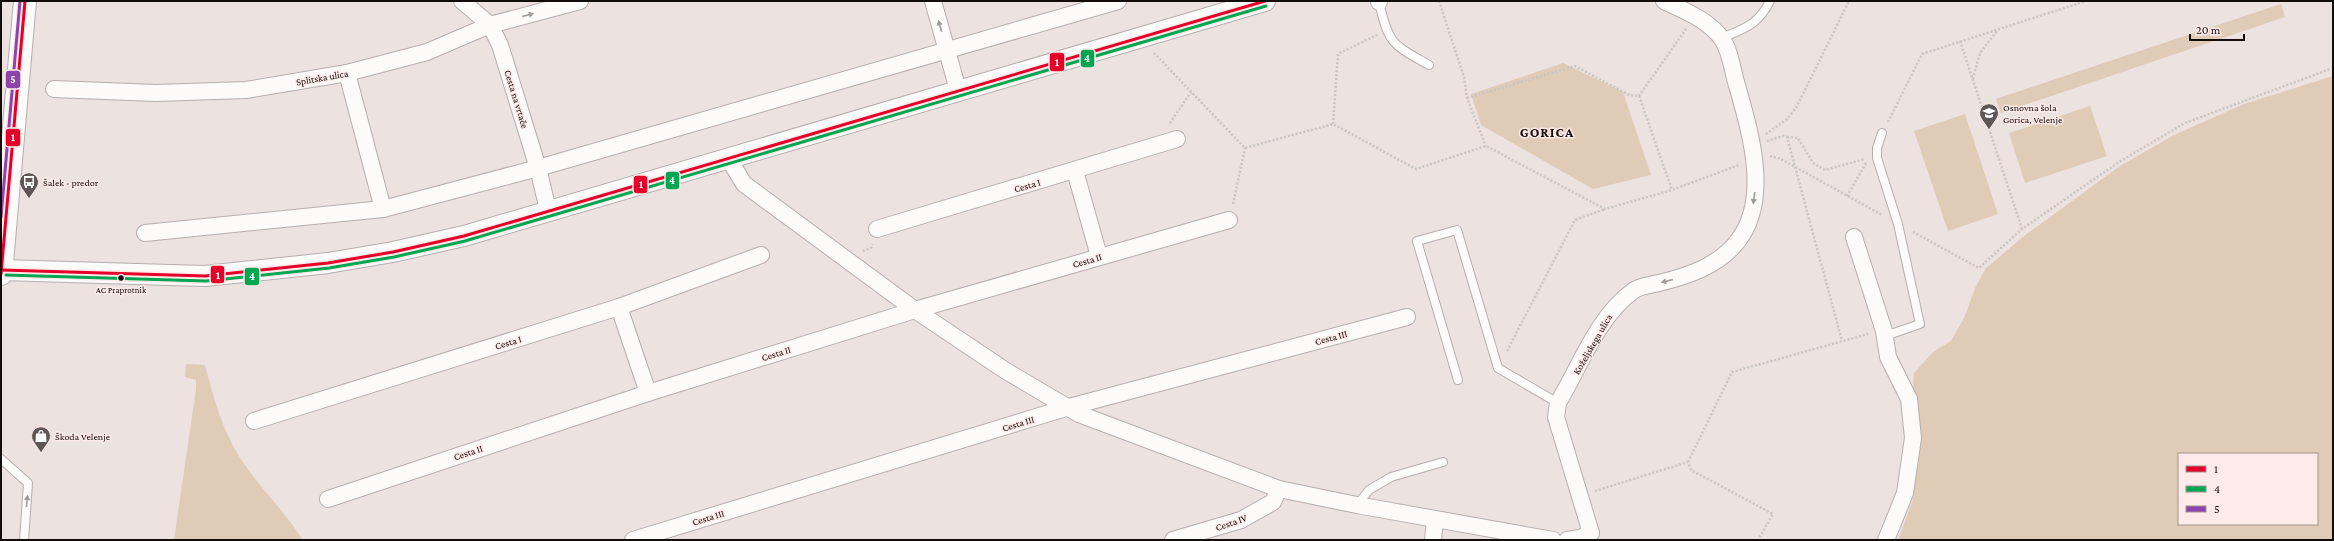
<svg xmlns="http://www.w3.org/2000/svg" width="2334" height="541" viewBox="0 0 2334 541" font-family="'Crimson Pro',serif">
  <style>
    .green { fill: #e0cbb7; fill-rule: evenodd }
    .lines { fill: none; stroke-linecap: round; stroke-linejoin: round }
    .service-casing { stroke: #b6aead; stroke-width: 10 }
    .minor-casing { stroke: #b6aead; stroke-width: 18 }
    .tertiary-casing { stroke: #b6aead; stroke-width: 22 }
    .primary-casing { stroke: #b6aead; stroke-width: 24 }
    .path { stroke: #c8c5c5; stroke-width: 2.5; stroke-dasharray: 2 2; stroke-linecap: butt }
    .service { stroke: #fcfbfa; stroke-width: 8 }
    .minor { stroke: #fcfbfa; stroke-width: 16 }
    .tertiary { stroke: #fcfbfa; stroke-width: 20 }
    .primary { stroke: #fcfbfa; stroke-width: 22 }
    .bus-1-casing { stroke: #feebe9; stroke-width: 6 }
    .bus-2-casing { stroke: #feebe9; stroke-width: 6 }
    .bus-3-casing { stroke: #feebe9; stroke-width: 6 }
    .bus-1 { stroke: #e4002b; stroke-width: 3 }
    .bus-2 { stroke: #00a651; stroke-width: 3 }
    .bus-3 { stroke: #8e44ad; stroke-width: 3 }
    .oneway { fill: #9e9b9a }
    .bus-dot { fill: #120c0b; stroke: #feebe9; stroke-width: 1.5 }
    .labels { text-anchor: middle; stroke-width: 3; stroke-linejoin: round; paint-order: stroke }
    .bus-label { font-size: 9px; fill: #120c0b; stroke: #feebe9 }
    .street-label { font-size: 10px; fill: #120c0b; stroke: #feebe9 }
    .poi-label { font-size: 10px; fill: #120c0b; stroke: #feebe9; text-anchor: start }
    .district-label { font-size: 14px; font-weight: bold; letter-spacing: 1px; fill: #120c0b; stroke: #feebe9 }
    .line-badge { stroke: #feebe9; stroke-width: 1.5 }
    .badge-label { font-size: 11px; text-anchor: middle; font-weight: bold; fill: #fff }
  </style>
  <rect width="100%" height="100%" fill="#ece2e0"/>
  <g class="green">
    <path d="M 2281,4 L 2285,17 L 2001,113 L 1996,99 Z"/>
    <path d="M 1563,63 L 1623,92 L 1651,175 L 1593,189 L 1481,125 L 1471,94 Z"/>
    <path d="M 2333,76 L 2333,540 L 1898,540 L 1913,500 L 1915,449 L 1912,404 L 1914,373 L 1933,352 L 1951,341 L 1964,318 L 1976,286 L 1986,268 L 2024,236 L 2120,166 L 2174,135 L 2244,104 ZM 2179,454 L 2317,454 L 2317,524 L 2179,524 Z"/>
    <path d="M 2090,106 L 2107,156 L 2025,183 L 2009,133 Z"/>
    <path d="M 1965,114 L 1998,214 L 1948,231 L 1914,131 Z"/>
    <path d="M 186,364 L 205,365 C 214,399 223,433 243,462 C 261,489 285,512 303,540 L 174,540 L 196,389 L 196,380 L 185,377 Z"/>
  </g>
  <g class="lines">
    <defs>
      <g id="service">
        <path d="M 1379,2 C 1389,45 1392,44 1429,65"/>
        <path d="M 1722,38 C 1745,28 1758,25 1770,1"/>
        <path d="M 1882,133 L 1877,148 L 1877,158 L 1898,224 L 1920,324 L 1885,336"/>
        <path d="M 1458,380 L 1417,241 L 1457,230 L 1498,368 L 1558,403"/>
        <path d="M 1,459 L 28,483 L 24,540"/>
        <path d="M 1357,505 L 1369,490 L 1391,477 L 1443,462"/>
      </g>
      <g id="minor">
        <path d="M 462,1 L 490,25 L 500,45 L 538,168 L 548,210"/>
        <path d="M 933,1 L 958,90"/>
        <path d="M 1379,1 L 1379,2"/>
        <path d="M 347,73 L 383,209"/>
        <path d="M 54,89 L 156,93 L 246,90 L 347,73 L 427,52 L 490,25 L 580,1"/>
        <path d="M 729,159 L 744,184 L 915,310 L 1006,371 L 1079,414 L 1279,489 L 1357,505 L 1553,540"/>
        <path d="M 1075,171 L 1099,256"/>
        <path d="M 877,229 L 1177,139"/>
        <path d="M 145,233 L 383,209 L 538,168 L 1118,1"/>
        <path d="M 1854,237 L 1884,331 L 1888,357 L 1909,399 L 1913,438 L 1905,493 L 1886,540"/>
        <path d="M 619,307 L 648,393"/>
        <path d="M 254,421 L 619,307 L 761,255"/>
        <path d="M 328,499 L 648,393 L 915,310 L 1229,220"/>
        <path d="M 1591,533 L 1556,417 L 1558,403 C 1580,366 1598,316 1633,291 C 1639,286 1651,285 1659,283 C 1688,276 1718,266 1737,242 C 1772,199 1749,128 1736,82 C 1732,68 1730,50 1722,39 C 1709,20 1683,10 1664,1"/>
        <path d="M 633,540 L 1069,407 L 1407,317"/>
        <path d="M 1173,540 L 1241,520 L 1273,502 L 1279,489"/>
        <path d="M 1433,540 L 1435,520"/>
        <path d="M 1567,540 L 1580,538 L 1591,533"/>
      </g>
      <path id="tertiary" d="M 1,270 L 205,276 L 328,263 L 393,252 L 464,236 L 1265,1"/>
      <path id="primary" d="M 1,274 L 25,1"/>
    </defs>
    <use href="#service" class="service-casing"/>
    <use href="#minor" class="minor-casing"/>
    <use href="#tertiary" class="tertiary-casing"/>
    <use href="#primary" class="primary-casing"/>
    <g class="path">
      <path d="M 1439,1 L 1464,77 L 1467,98 L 1486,146"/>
      <path d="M 1960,41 L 2022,229"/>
      <path d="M 1154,53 L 1245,148 L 1333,124 L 1416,169 L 1486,146 L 1605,209 L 1672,190 L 1739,165"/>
      <path d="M 1973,79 L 1980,53 L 1997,31"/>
      <path d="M 1639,96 L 1686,29"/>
      <path d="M 1467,98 L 1575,66 L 1629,95 L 1639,96 L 1672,190"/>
      <path d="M 1888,122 L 1922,54 L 2086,1"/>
      <path d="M 1170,123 L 1191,92"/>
      <path d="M 1333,124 L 1338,54 L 1377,35"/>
      <path d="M 1766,134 L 1787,119 L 1796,108 L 1849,1"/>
      <path d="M 1787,137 L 1798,138 L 1813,163 L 1825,170 L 1865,159"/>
      <path d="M 1767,141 L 1783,136 L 1787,137 L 1842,341"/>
      <path d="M 1770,156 L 1781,159 L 1882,215"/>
      <path d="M 1847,196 L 1866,163"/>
      <path d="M 1233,204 L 1245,148"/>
      <path d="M 1913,232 L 1979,268 L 2022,229 L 2119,162 L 2185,123 L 2333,68"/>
      <path d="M 863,251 L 871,248 L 872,244"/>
      <path d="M 1507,351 L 1575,220 L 1605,209"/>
      <path d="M 1688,462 L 1732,372 L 1868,334"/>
      <path d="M 1595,491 L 1688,462 L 1691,470 L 1773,514 L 1758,540"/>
    </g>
    <use href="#service" class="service"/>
    <use href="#minor" class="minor"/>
    <use href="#tertiary" class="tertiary"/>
    <use href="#primary" class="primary"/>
    <defs>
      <g id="bus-1">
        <path d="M 1,270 L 205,276 L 328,263 L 393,252 L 464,236 L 1265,1"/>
        <path d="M 1,274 L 25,1"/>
      </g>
      <path id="bus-2" d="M 6,275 L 206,281 L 329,268 L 394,257 L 465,241 L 1266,6"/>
      <path id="bus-3" d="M 1,217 L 20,1"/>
    </defs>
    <use href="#bus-1" class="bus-1-casing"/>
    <use href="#bus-2" class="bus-2-casing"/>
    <use href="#bus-3" class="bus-3-casing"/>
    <use href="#bus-1" class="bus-1"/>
    <use href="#bus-2" class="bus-2"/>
    <use href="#bus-3" class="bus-3"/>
  </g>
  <defs><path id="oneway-solid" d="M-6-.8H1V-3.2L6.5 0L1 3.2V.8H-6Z"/></defs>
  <g class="oneway">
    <use href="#oneway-solid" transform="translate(528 15) rotate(-15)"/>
    <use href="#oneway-solid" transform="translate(940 26) rotate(-106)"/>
    <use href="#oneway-solid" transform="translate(1754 198) rotate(98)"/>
    <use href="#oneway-solid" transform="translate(1667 281) rotate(166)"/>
    <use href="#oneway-solid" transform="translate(27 501) rotate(-85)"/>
  </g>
  <defs>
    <symbol id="school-pin" viewBox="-11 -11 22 30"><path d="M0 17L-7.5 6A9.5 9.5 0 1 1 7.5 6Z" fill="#5e5756" stroke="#feebe9"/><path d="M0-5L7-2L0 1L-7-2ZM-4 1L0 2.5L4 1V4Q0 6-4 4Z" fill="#fff"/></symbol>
    <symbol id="bus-pin" viewBox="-11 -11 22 30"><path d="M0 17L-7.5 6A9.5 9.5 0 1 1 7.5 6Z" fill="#5e5756" stroke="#feebe9"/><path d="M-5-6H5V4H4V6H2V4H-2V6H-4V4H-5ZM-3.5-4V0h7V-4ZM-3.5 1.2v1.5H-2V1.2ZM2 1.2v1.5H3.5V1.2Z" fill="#fff"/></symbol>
    <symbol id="shop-pin" viewBox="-11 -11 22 30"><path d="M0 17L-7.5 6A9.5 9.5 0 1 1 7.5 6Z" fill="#5e5756" stroke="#feebe9"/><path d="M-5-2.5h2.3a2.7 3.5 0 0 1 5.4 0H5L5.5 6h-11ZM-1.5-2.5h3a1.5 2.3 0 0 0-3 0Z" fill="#fff"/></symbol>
  </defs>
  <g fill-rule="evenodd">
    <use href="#school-pin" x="1978" y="102" width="22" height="30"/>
    <use href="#bus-pin" x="18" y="171" width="22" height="30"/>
    <use href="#shop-pin" x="30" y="425" width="22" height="30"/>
  </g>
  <circle class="bus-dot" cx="121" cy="278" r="3.5"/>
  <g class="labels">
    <g class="bus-label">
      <text x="121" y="293">AC Praprotnik</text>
    </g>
    <g class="street-label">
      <text transform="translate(322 77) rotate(-10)" y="4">Splitska ulica</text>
      <text transform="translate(517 99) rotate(73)" y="4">Cesta na vrtače</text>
      <text transform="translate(1027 185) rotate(-16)" y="4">Cesta I</text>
      <text transform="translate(1087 260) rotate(-16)" y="4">Cesta II</text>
      <text transform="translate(1331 337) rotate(-15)" y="4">Cesta III</text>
      <text transform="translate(508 342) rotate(-17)" y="4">Cesta I</text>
      <text transform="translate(1592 344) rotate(-60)" y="4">Koželjskega ulica</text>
      <text transform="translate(776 353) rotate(-17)" y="4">Cesta II</text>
      <text transform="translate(1018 423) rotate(-17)" y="4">Cesta III</text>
      <text transform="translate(468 452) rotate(-18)" y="4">Cesta II</text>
      <text transform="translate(708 517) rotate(-17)" y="4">Cesta III</text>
      <text transform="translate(1231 522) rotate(-20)" y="4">Cesta IV</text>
    </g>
    <g class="poi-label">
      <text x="2003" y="111">Osnovna šola<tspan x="2003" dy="12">Gorica, Velenje</tspan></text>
      <text x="43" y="186">Šalek - predor</text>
      <text x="55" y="440">Škoda Velenje</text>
    </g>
    <g class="district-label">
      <text x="1547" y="137">GORICA</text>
    </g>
  </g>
  <g class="line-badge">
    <rect x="1080" y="49" width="15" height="19" rx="4" fill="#00a651"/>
    <rect x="1049" y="52" width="16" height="20" rx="4" fill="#e4002b"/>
    <rect x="5" y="70" width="16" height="19" rx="4" fill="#8e44ad"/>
    <rect x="5" y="128" width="16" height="19" rx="4" fill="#e4002b"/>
    <rect x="665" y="171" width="15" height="19" rx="4" fill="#00a651"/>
    <rect x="633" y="175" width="15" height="19" rx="4" fill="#e4002b"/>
    <rect x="210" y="265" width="15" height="19" rx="4" fill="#e4002b"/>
    <rect x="244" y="267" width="16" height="19" rx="4" fill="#00a651"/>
  </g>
  <g class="badge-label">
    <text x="1087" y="62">4</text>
    <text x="1057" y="66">1</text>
    <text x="13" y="83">5</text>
    <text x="13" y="141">1</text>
    <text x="672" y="184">4</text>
    <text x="641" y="188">1</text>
    <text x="218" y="279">1</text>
    <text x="252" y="280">4</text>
  </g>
  <rect width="2334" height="541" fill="none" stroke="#120c0b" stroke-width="4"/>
  <rect x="2178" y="453" width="140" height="72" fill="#feebe9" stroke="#a09290"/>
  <rect x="2186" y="466" width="20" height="6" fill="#e4002b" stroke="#a09290"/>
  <text x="2214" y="473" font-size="12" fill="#120c0b">1</text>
  <rect x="2186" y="486" width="20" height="6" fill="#00a651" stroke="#a09290"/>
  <text x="2214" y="493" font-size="12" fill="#120c0b">4</text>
  <rect x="2186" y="506" width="20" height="6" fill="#8e44ad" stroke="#a09290"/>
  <text x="2214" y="513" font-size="12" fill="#120c0b">5</text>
  <path d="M2190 34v6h54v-6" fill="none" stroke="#120c0b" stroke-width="2"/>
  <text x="2196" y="34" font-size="12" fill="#120c0b" stroke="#feebe9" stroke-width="3" paint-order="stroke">20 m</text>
</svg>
